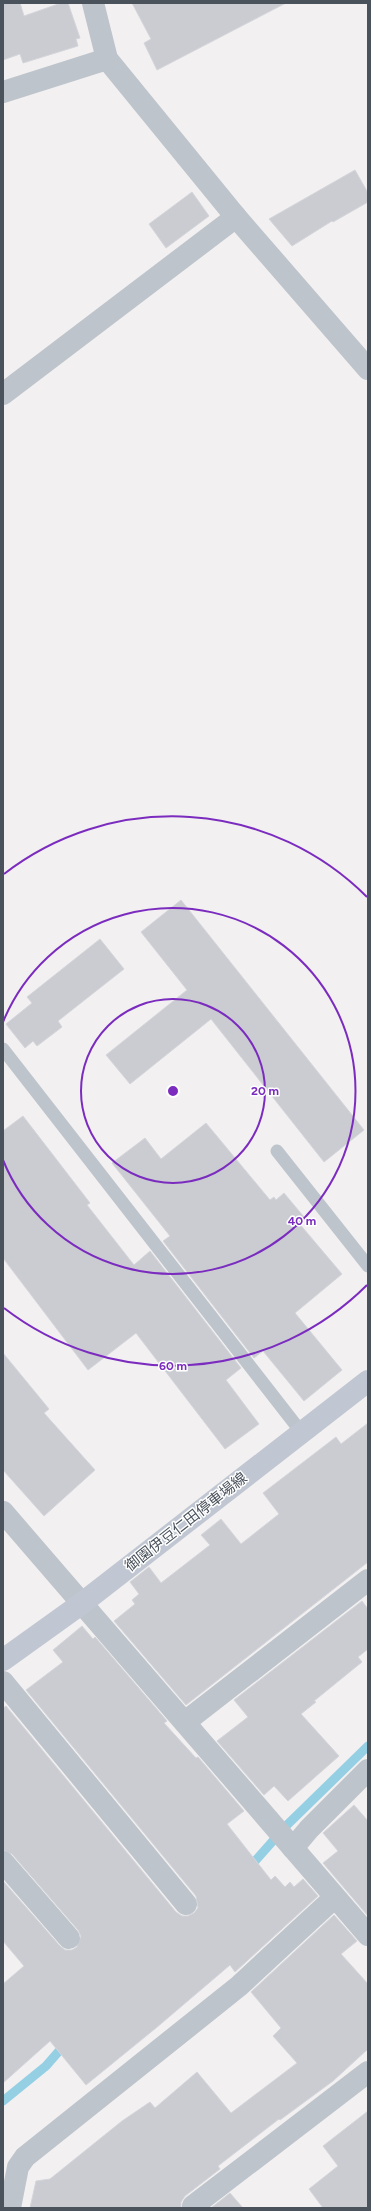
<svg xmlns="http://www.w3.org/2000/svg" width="371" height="2211" viewBox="0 0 371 2211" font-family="Figtree,'Noto Sans JP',sans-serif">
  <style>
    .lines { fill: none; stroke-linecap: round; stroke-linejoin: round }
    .stream { stroke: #95cfe3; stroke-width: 9 }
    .building { fill: #cbccd2; stroke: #d5d6db }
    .lane { stroke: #bdc4cb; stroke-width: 13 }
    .street { stroke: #bdc4cb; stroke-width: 22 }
    .secondary { stroke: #c0c7d2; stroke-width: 22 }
    .ring { fill: none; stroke: #7b2cbf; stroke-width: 2 }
    .labels { text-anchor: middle; stroke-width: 3; stroke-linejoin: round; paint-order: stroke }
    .street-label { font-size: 15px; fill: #4a525c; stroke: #fff }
    .centre { fill: #7b2cbf; stroke: #fff; stroke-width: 2 }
    .ring-label { font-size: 12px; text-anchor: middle; font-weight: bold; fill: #7b2cbf; stroke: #fff; stroke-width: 3; stroke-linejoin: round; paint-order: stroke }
  </style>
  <rect width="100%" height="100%" fill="#f2f0f0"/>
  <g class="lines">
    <g class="stream">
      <path d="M 248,1869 L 287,1825 L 368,1746"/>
      <path d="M 3,2101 L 46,2066 L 66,2043"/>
    </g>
  </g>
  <g class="building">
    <path d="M 3,3 L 20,3 L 24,16 L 61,3 L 68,3 L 80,38 L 76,39 L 78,46 L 23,63 L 20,54 L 3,60 Z"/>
    <path d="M 132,3 L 286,3 L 157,70 L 144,43 L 151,39 Z"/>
    <path d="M 355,170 L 368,193 L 368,202 L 333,222 L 332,221 L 292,246 L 269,219 Z"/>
    <path d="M 192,192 L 209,216 L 166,248 L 149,224 Z"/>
    <path d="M 181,900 L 364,1130 L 324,1162 L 211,1019 L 130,1084 L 106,1055 L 187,990 L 141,932 Z"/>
    <path d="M 100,939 L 124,969 L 58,1021 L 62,1027 L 37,1046 L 33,1041 L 25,1048 L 6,1024 L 32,1003 L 27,997 Z"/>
    <path d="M 23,1116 L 90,1203 L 87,1205 L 134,1265 L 150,1251 L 241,1368 L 226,1380 L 259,1424 L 225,1449 L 136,1333 L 88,1370 L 3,1258 L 3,1131 Z"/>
    <path d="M 206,1123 L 270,1200 L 274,1197 L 276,1200 L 284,1193 L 304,1217 L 298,1222 L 342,1274 L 295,1313 L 342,1370 L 304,1401 L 263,1351 L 254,1358 L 163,1241 L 170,1236 L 112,1163 L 145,1138 L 161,1159 Z"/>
    <path d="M 3,1353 L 49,1409 L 44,1413 L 95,1470 L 44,1516 L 3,1470 Z"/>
    <path d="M 368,1423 L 368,1562 L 186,1705 L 114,1621 L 135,1604 L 132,1600 L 139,1594 L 130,1582 L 149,1567 L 161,1583 L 210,1545 L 201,1535 L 221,1519 L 241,1544 L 279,1514 L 263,1493 L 336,1437 L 341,1444 Z"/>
    <path d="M 362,1601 L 368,1609 L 368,1649 L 358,1657 L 362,1662 L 314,1701 L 316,1702 L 301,1714 L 339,1756 L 288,1801 L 274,1786 L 264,1795 L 217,1741 L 248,1717 L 234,1700 Z"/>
    <path d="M 82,1626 L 93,1639 L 95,1637 L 167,1721 L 164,1723 L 196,1758 L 198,1757 L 244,1811 L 227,1824 L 271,1880 L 275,1876 L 285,1887 L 290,1882 L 294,1887 L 303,1879 L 318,1896 L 235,1972 L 230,1965 L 156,2028 L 86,2085 L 50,2041 L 3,2083 L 3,1984 L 24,1966 L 3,1941 L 3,1881 L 60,1946 L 65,1950 L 72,1950 L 77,1947 L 81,1936 L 78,1930 L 12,1854 L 3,1850 L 3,1708 L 6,1706 L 176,1912 L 182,1916 L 188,1916 L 194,1913 L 198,1908 L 196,1896 L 26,1690 L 63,1662 L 53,1650 Z"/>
    <path d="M 354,1805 L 368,1821 L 368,1916 L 323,1863 L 338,1851 L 323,1833 Z"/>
    <path d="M 334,1915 L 357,1941 L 341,1954 L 368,1984 L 368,2049 L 333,2081 L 280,2120 L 279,2119 L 218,2166 L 220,2169 L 185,2196 L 181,2202 L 181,2208 L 30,2208 L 36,2181 L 50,2179 L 122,2121 L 150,2102 L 155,2108 L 197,2072 L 231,2113 L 297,2063 L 273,2036 L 281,2028 L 251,1992 Z"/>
    <path d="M 368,2111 L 368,2208 L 323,2208 L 309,2189 L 338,2166 L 323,2146 Z"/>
    <path d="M 230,2193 L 243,2208 L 211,2208 Z"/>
  </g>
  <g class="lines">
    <g class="lane">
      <path d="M 3,1049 L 302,1433"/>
      <path d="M 277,1151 L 368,1266"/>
    </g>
    <g class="street">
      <path d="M 93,3 L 107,59 L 236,217 L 368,369"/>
      <path d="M 3,92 L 107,59"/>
      <path d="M 3,394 L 236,217"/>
      <path d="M 3,1512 L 368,1935"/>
      <path d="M 3,1682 L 186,1904"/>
      <path d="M 185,1722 L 368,1580"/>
      <path d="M 293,1848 L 309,1829 L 368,1770"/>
      <path d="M 3,1862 L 69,1938"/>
      <path d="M 193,2206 L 368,2072"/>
      <path d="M 10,2208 L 18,2167 L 25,2157 L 239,1986 L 334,1898"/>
    </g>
    <path class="secondary" d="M 3,1660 L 81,1604 L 368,1381"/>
  </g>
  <g class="ring">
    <circle cx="173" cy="1091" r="92"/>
    <path d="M3 1022A183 183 0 1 1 3 1160"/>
    <path d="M367 1285A275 275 0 0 1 4 1308M4 874A275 275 0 0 1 367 897"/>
  </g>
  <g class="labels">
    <g class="street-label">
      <text transform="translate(186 1522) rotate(-38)" y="5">御園伊豆仁田停車場線</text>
    </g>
  </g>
  <circle cx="173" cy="1091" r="6" class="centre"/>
  <g class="ring-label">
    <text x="265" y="1095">20 m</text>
    <text x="302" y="1225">40 m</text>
    <text x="173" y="1370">60 m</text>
  </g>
  <rect width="371" height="2211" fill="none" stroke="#4a525c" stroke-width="8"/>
</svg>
